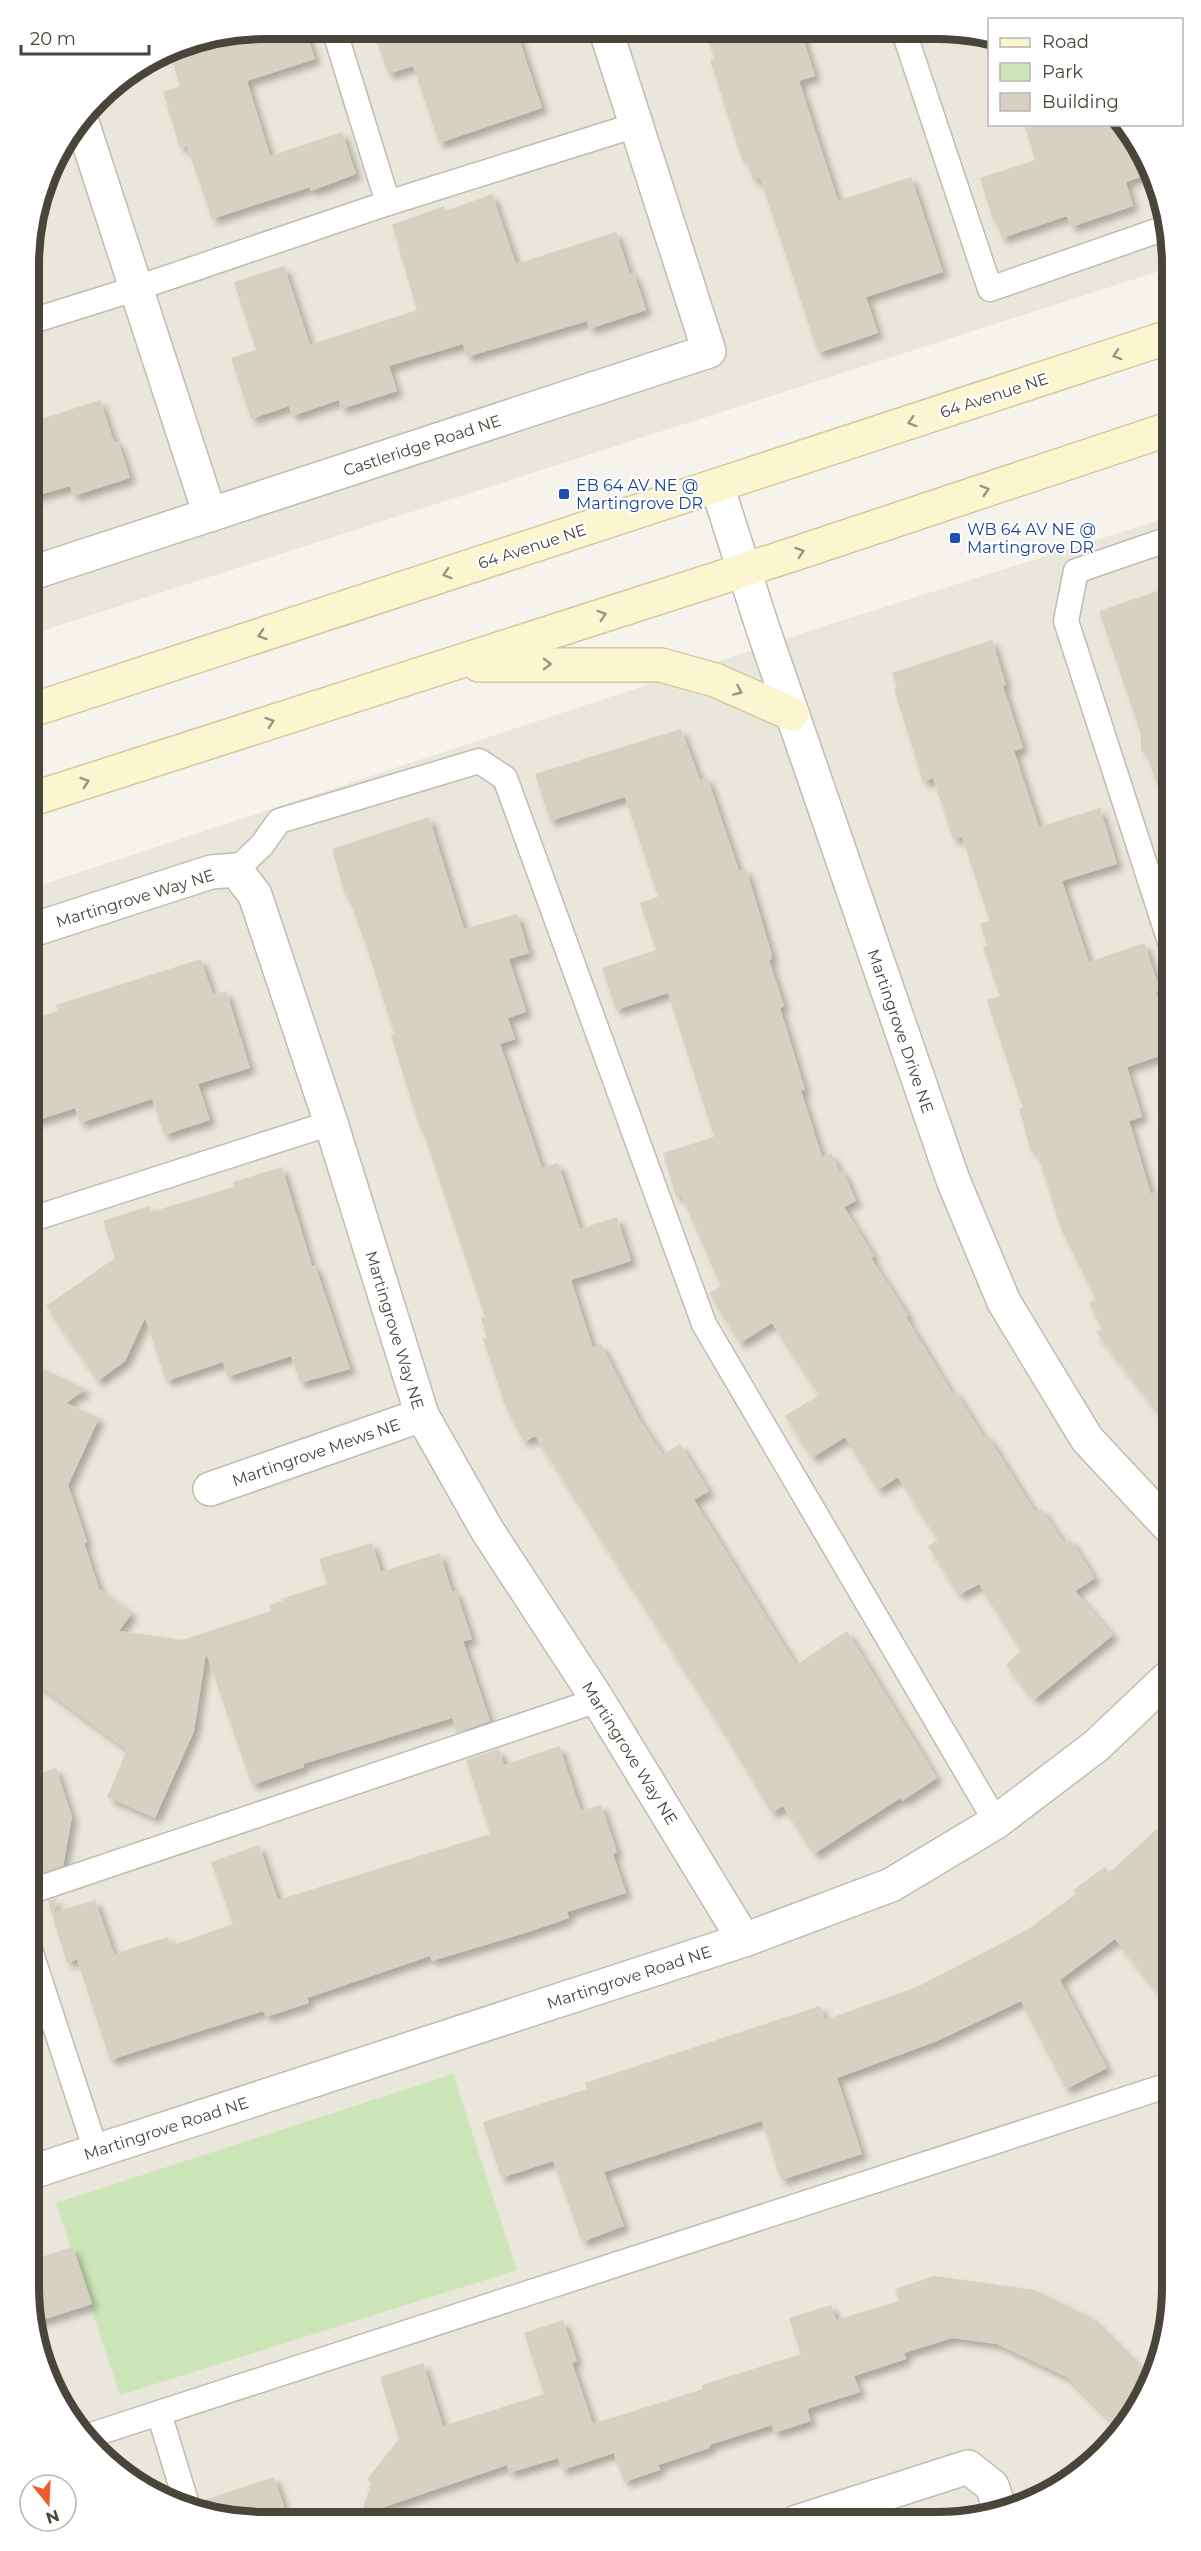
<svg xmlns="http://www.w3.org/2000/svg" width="1201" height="2551" viewBox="0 0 1201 2551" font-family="Montserrat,sans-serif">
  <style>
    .residential { fill: #e9e6db }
    .green { fill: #cce6b8 }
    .building { fill: #d6d1c2; filter: url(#shadow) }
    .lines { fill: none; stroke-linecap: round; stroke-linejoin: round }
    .lane-casing { stroke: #c0bcaf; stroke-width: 27 }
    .street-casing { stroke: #c0bcaf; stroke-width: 36 }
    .secondary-casing { stroke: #d2ca9e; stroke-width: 36 }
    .lane { stroke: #fff; stroke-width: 24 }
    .street { stroke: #fff; stroke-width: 33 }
    .secondary { stroke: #fcf6d0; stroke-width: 33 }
    .oneway { stroke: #9a957e }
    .transit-dot { fill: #1a4fb4; stroke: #fff; stroke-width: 2 }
    .labels { text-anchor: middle; stroke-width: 4.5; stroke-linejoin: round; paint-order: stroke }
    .street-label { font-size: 16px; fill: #4a453a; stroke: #fff }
    .transit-label { font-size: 16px; fill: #164399; stroke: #fff; text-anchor: start }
    .rim { fill: none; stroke: #4a453a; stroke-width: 8 }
  </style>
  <defs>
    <filter id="shadow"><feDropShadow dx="5.5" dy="5.5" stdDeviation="3" flood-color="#0004"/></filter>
  </defs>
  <rect width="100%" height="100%" fill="#f5f3ec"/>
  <g class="residential">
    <path d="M 264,29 L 983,33 L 989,35 L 990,124 L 1125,125 L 1133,133 L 1164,202 L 1172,267 L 29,635 L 29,248 L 53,159 L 108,87 L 174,46 Z"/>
    <path d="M 1172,516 L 1172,2303 L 1155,2377 L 1124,2431 L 1068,2483 L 999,2514 L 937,2522 L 218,2518 L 160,2498 L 108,2464 L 68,2418 L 37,2349 L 29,2287 L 29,889 L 831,624 Z"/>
  </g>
  <path class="green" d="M 453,2074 L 517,2270 L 120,2395 L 56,2203 Z"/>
  <g class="building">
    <path d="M 264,28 L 305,29 L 315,59 L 247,81 L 270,156 L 342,132 L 356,174 L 311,191 L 310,187 L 298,191 L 212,219 L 187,146 L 180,148 L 163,92 L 180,86 L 169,50 L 174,46 Z"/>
    <path d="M 373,29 L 516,30 L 542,108 L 439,143 L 413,66 L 388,74 Z"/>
    <path d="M 705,31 L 801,32 L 815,76 L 799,81 L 838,201 L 911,177 L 943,272 L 866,297 L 878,333 L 818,353 L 760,178 L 753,180 L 746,159 L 742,160 L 710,60 L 714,58 Z"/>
    <path d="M 1024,124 L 1125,124 L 1144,176 L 1126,182 L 1133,206 L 1071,227 L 1067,216 L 1002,238 L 995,220 L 993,220 L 980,178 L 1035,160 Z"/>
    <path d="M 492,194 L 516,264 L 616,232 L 630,274 L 634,273 L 646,310 L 589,329 L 587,321 L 467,357 L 463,344 L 389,366 L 397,391 L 341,409 L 339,400 L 292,416 L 289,406 L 251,419 L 231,358 L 256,350 L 234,282 L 284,266 L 310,345 L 417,310 L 392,225 L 444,206 L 446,211 Z"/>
    <path d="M 100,400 L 114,442 L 118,441 L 130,478 L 73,496 L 70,486 L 29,498 L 29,423 Z"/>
    <path d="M 1172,586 L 1172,809 L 1165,810 L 1146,751 L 1141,751 L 1141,734 L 1099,611 Z"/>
    <path d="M 992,640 L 1006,685 L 1003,686 L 1023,748 L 1014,751 L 1039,827 L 1100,808 L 1117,864 L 1062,881 L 1089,962 L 1144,943 L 1160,990 L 1156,992 L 1172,1041 L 1172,1052 L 1127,1067 L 1142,1117 L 1129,1121 L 1151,1194 L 1172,1185 L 1172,1431 L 1096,1332 L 1102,1329 L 1089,1303 L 1096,1300 L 1061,1229 L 1036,1150 L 1031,1151 L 1019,1109 L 1023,1108 L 987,1000 L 1000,996 L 983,947 L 987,945 L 980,924 L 990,921 L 962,837 L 953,839 L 933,778 L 923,782 L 894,689 L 897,688 L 892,673 Z"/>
    <path d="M 681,729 L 700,780 L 707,777 L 739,871 L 746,869 L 771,952 L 772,960 L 769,960 L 784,1006 L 780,1008 L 805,1090 L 801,1091 L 822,1157 L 831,1153 L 840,1172 L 843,1171 L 856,1201 L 844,1207 L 874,1256 L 871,1258 L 908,1315 L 906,1317 L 952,1393 L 955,1391 L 984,1437 L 987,1435 L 1035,1512 L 1041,1508 L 1064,1543 L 1070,1539 L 1095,1578 L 1075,1591 L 1113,1635 L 1034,1700 L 1006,1665 L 1021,1651 L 979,1584 L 959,1595 L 928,1546 L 938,1540 L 898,1477 L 878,1490 L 845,1437 L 812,1458 L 785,1416 L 819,1395 L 772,1323 L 740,1343 L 709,1293 L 721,1286 L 681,1195 L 676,1197 L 663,1153 L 714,1137 L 668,993 L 616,1010 L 602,968 L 656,950 L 640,903 L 658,897 L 625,797 L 550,821 L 535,774 Z"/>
    <path d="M 429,817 L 464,929 L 517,914 L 529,953 L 509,959 L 526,1012 L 508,1018 L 515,1039 L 500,1044 L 542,1168 L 558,1163 L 580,1229 L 617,1217 L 631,1261 L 571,1280 L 593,1348 L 601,1344 L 638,1417 L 663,1455 L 680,1444 L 709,1491 L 694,1500 L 796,1665 L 847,1631 L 937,1778 L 902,1801 L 900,1798 L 814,1854 L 783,1806 L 772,1813 L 719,1725 L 535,1436 L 524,1442 L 505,1406 L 483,1339 L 487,1338 L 481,1318 L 485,1317 L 422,1128 L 420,1129 L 391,1035 L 394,1034 L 367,948 L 347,894 L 345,895 L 332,849 Z"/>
    <path d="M 201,959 L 213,995 L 226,991 L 250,1068 L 198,1084 L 210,1120 L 164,1135 L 152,1099 L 80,1123 L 75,1108 L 29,1123 L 29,1020 L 58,1011 L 56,1005 Z"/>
    <path d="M 282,1167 L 312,1266 L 315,1265 L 350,1369 L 300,1383 L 291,1356 L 227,1377 L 223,1362 L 166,1381 L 145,1318 L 125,1361 L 98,1381 L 46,1306 L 115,1258 L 103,1221 L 149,1206 L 151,1212 L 234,1187 L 233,1182 Z"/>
    <path d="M 29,1363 L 86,1389 L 66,1403 L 99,1418 L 68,1485 L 87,1542 L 84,1543 L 99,1589 L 132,1613 L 119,1631 L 182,1640 L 271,1611 L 269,1605 L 282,1601 L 281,1599 L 327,1584 L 319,1559 L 372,1543 L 381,1572 L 440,1553 L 452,1592 L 456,1591 L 472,1639 L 463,1641 L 490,1721 L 457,1733 L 452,1718 L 303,1764 L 304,1767 L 252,1785 L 206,1653 L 194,1731 L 155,1818 L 107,1797 L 127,1750 L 29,1678 Z"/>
    <path d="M 559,1746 L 581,1811 L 601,1805 L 617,1852 L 613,1854 L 626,1893 L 567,1912 L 569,1918 L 525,1933 L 432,1961 L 430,1956 L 307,1998 L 309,2003 L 266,2017 L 263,2011 L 110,2060 L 77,1959 L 67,1963 L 48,1901 L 57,1898 L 53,1913 L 95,1900 L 114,1954 L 168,1937 L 171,1946 L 233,1924 L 211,1862 L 259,1845 L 278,1900 L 490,1834 L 466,1760 L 499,1749 L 504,1765 Z"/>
    <path d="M 56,1768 L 72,1817 L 63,1866 L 39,1874 L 29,1842 L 29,1777 Z"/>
    <path d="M 1172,1815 L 1172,2011 L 1115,1939 L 1060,1980 L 1107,2068 L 1066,2089 L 1021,2001 L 937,2041 L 837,2078 L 862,2154 L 781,2180 L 762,2121 L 604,2172 L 624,2226 L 582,2242 L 553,2161 L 501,2178 L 483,2122 L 587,2089 L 585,2083 L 820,2006 L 825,2020 L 919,1986 L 1027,1930 L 1076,1894 L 1073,1890 L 1105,1867 L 1109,1873 Z"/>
    <path d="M 73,2247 L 92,2304 L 33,2323 L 28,2287 L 28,2261 Z"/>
    <path d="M 934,2276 L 1035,2290 L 1090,2317 L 1153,2380 L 1124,2431 L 1122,2432 L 1067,2377 L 997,2344 L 952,2338 L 904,2353 L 906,2359 L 854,2376 L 860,2392 L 807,2409 L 811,2421 L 774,2433 L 772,2425 L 709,2445 L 710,2448 L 658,2465 L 660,2470 L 624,2482 L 614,2453 L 562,2470 L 558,2458 L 509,2473 L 507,2465 L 361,2515 L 371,2483 L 367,2479 L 399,2439 L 380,2377 L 423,2363 L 443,2426 L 475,2416 L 544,2394 L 524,2333 L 563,2320 L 577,2361 L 572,2363 L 593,2424 L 703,2389 L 702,2385 L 801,2354 L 789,2318 L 831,2305 L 836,2320 L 899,2301 L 895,2289 Z"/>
    <path d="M 274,2477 L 288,2518 L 218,2518 L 201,2512 L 201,2501 Z"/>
  </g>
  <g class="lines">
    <defs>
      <g id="lane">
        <path d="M 904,32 L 990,289 L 1168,227"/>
        <path d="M 388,203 L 636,125"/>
        <path d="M 29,322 L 134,289 L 388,203 L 334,29"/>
        <path d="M 236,870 L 262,845 L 279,821 L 479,761 L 505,778 L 704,1324 L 996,1822"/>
        <path d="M 1172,948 L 1066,621 L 1076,571 L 1172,538"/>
        <path d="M 29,1220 L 331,1123"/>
        <path d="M 29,1892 L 598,1700"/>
        <path d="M 29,1947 L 96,2151"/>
        <path d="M 159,2413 L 188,2508"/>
        <path d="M 85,2437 L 1172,2084"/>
      </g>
      <g id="street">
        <path d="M 82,122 L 210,515"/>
        <path d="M 717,486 L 763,629 L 953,1180 L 1004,1302 L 1087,1439 L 1172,1530"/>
        <path d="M 29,574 L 709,351 L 606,31"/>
        <path d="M 29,931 L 211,872 L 236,870 L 255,895 L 331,1123 L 422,1415 L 487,1530 L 598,1700 L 744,1940"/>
        <path d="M 210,1489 L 422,1415"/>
        <path d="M 29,2173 L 744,1940 L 891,1885 L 996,1822 L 1096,1746 L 1172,1674"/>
        <path d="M 797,2522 L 968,2467 L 992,2486 L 1001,2513"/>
      </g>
      <g id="secondary">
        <path d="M 479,665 L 661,665 L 715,680 L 792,714"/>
        <path d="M 29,711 L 1172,336"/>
        <path d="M 29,800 L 794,554 L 1172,428"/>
      </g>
    </defs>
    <use href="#lane" class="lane-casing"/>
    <use href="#street" class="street-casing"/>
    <use href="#secondary" class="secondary-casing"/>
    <use href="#lane" class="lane"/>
    <use href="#street" class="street"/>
    <use href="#secondary" class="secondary"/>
  </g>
  <defs><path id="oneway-chevron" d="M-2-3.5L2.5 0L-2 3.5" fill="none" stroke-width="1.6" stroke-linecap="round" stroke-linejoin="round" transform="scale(1.5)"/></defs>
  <g class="oneway">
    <use href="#oneway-chevron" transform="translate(1117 355) rotate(162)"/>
    <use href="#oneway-chevron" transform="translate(912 422) rotate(162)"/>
    <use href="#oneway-chevron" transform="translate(985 490) rotate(-18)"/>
    <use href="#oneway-chevron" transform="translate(800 552) rotate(-18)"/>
    <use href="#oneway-chevron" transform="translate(447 574) rotate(162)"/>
    <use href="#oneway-chevron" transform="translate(602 615) rotate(-18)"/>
    <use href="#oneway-chevron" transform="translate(262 635) rotate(162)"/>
    <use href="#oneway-chevron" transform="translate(547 664)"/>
    <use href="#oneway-chevron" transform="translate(738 691) rotate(24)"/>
    <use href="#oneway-chevron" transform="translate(270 722) rotate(-18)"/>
    <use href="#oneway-chevron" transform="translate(85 782) rotate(-18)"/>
  </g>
  <g class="transit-dot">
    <rect x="558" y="488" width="12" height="12" rx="3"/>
    <rect x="949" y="532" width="12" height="12" rx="3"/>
  </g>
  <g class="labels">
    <g class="street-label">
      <text transform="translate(994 395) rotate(-18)" y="6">64 Avenue NE</text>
      <text transform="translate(422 445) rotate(-18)" y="6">Castleridge Road NE</text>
      <text transform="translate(532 546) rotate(-18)" y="6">64 Avenue NE</text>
      <text transform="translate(135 898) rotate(-17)" y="6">Martingrove Way NE</text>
      <text transform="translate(901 1031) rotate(71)" y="6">Martingrove Drive NE</text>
      <text transform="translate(395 1330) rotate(73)" y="6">Martingrove Way NE</text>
      <text transform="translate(316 1452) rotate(-19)" y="6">Martingrove Mews NE</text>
      <text transform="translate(630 1753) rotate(58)" y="6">Martingrove Way NE</text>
      <text transform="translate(629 1977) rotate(-18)" y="6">Martingrove Road NE</text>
      <text transform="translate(166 2128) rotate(-18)" y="6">Martingrove Road NE</text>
    </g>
    <g class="transit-label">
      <text x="576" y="491">EB 64 AV NE @<tspan x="576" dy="18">Martingrove DR</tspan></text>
      <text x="967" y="535">WB 64 AV NE @<tspan x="967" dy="18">Martingrove DR</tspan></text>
    </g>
  </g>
  <path d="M0 0H1201V2551H0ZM264 39H937A225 225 0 0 1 1162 264V2287A225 225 0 0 1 937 2512H264A225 225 0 0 1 39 2287V264A225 225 0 0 1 264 39Z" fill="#fff" fill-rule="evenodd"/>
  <path class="rim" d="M264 39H937A225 225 0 0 1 1162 264V2287A225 225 0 0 1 937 2512H264A225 225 0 0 1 39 2287V264A225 225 0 0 1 264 39Z"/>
  <rect x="988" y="18" width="195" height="108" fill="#ffffff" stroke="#b7b5b0" stroke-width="1.5"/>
  <rect x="1000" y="38" width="30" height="9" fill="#fcf6d0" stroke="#b7b5b0" stroke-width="1.5"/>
  <text x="1042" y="48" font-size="18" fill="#4a453a">Road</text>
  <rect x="1000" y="63" width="30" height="18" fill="#cce6b8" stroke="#b7b5b0" stroke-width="1.5"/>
  <text x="1042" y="78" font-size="18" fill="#4a453a">Park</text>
  <rect x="1000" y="93" width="30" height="18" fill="#d6d1c2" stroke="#b7b5b0" stroke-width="1.5"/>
  <text x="1042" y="108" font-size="18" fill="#4a453a">Building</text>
  <g transform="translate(48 2503) rotate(162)"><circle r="28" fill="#ffffff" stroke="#b7b5b0" stroke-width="1.5"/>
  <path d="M0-4.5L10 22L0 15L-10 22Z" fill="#ee5d2b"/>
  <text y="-9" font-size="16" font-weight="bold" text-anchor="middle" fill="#4a453a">N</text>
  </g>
  <path d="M21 45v9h128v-9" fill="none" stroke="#4a453a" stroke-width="3"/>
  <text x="30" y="45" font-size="18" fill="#4a453a" stroke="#ffffff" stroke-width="4.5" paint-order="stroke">20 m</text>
</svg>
